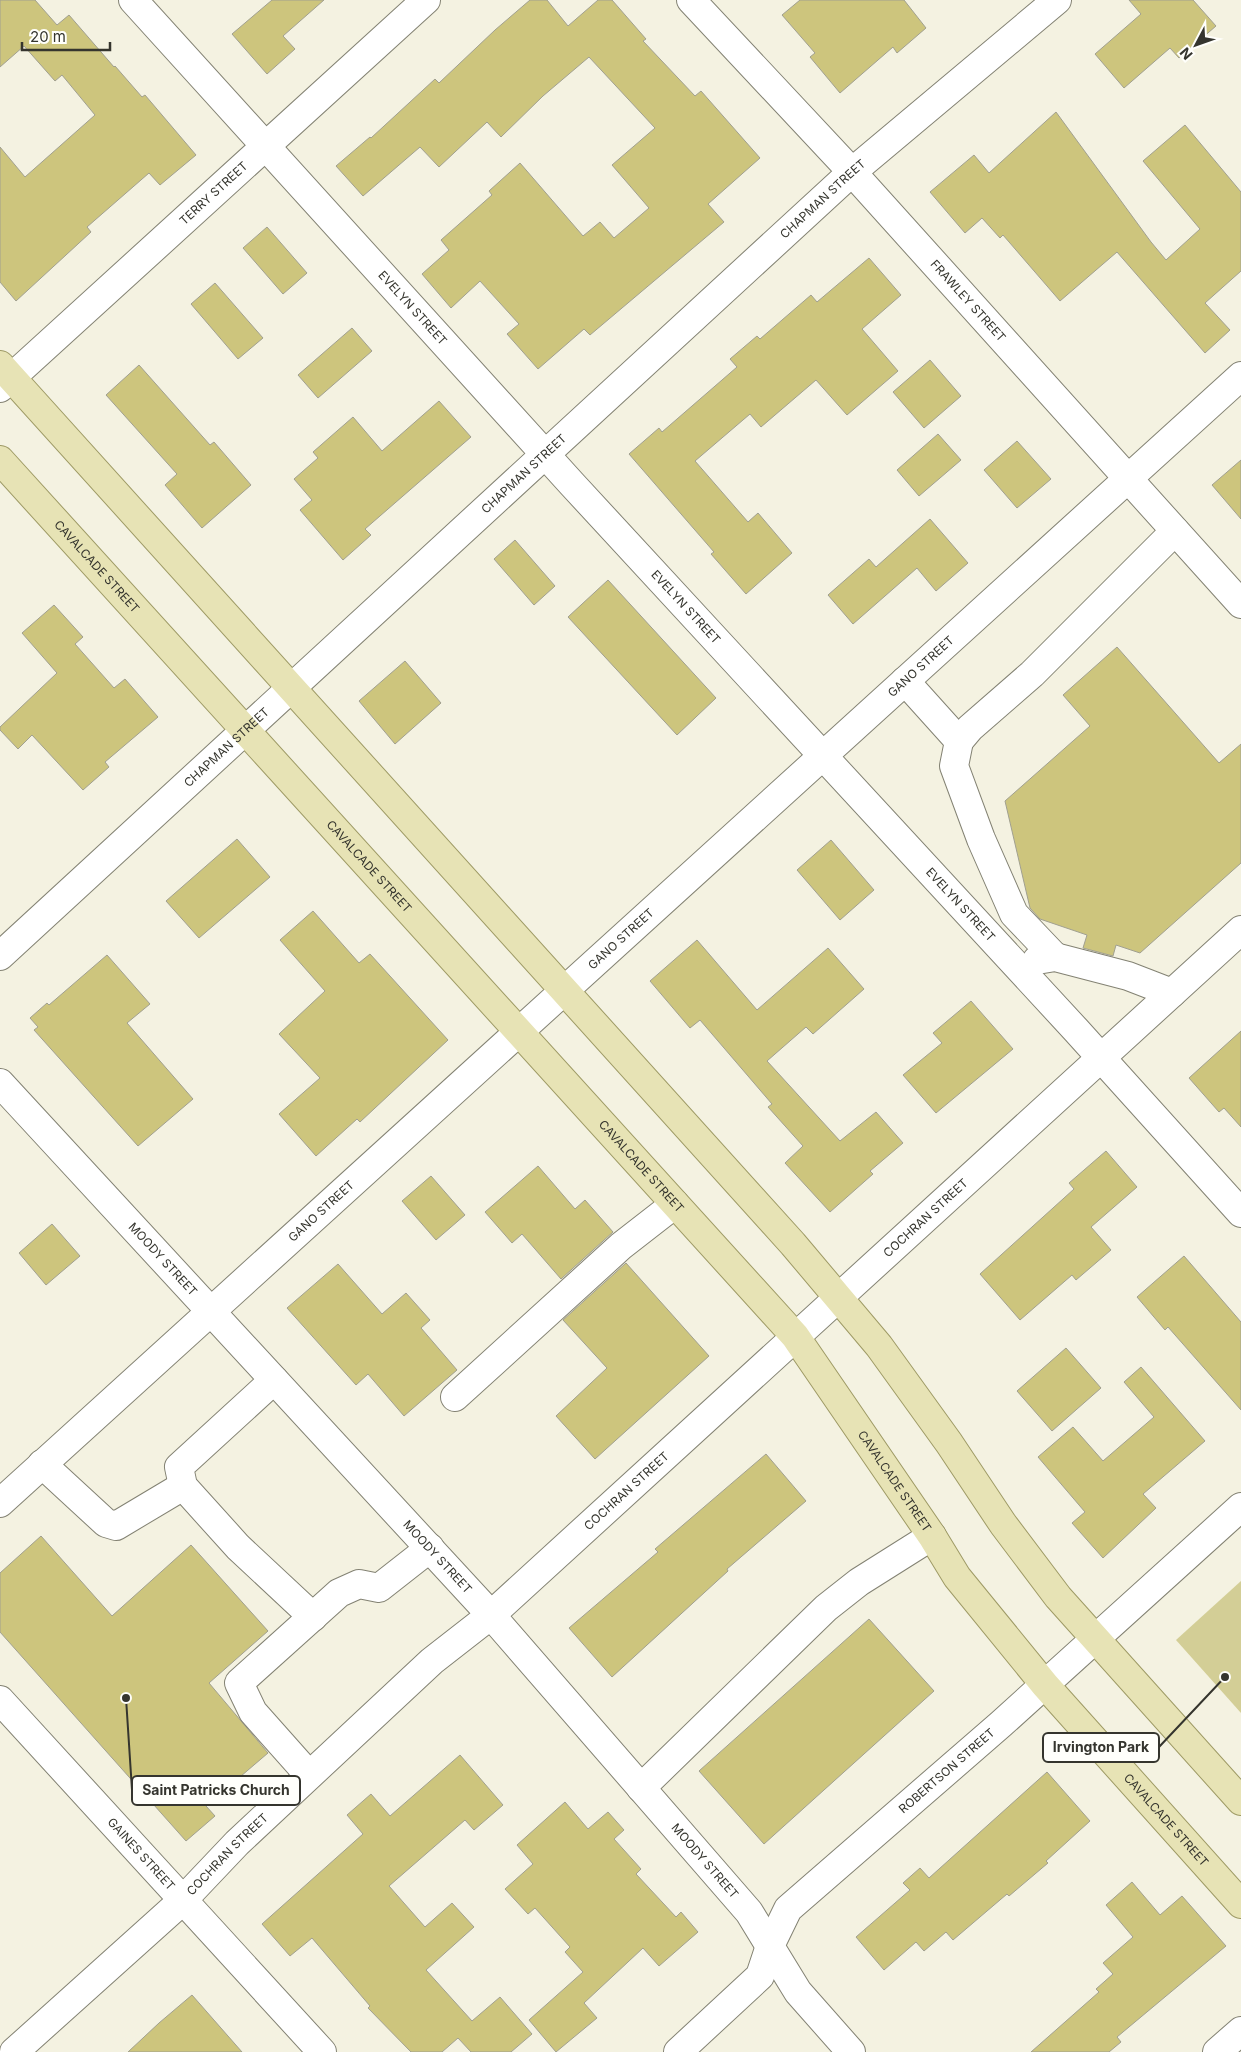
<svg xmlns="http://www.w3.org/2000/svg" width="1241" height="2052" viewBox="0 0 1241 2052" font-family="Inter,sans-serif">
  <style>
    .green { fill: #d3ce96 }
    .building { fill: #cdc57d; stroke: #a1a090 }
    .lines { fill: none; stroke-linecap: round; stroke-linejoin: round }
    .minor-casing { stroke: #838273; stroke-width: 30 }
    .major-casing { stroke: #9e9a65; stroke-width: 30 }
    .minor { stroke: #fff; stroke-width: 28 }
    .major { stroke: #e7e3b5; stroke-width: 28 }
    .labels { text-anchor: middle; stroke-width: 4.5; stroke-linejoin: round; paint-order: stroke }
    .street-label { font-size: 12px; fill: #35352e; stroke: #fffffb }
    .leader { fill: none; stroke: #35352e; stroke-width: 2 }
    .callout-dot { fill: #35352e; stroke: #fffffb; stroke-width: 2 }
    .callout { fill: #fffffb; stroke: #35352e; stroke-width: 2 }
    .callout-label { font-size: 14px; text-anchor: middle; font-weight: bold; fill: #35352e }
  </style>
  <rect width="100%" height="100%" fill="#f4f2e1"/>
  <path class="green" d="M 1241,1581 L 1241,1713 L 1176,1640 Z"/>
  <g class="building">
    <path d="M 0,0 L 35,0 L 57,25 L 69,15 L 114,67 L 115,66 L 142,97 L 145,95 L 196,155 L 160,185 L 149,173 L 87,227 L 91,232 L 16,301 L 0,282 L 0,147 L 25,177 L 95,115 L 62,75 L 55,81 L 24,46 L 0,67 Z"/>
    <path d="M 272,0 L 324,0 L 283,36 L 295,49 L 267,74 L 232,34 Z"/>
    <path d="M 530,0 L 547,0 L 568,26 L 598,0 L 612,0 L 646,39 L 643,41 L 695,96 L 701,91 L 760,158 L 708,204 L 724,222 L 590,335 L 584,329 L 538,369 L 507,334 L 519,324 L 480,281 L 451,308 L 422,274 L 449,250 L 441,240 L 492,195 L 489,191 L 520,163 L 583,236 L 600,222 L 614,238 L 649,208 L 612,165 L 655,128 L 589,57 L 543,96 L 501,137 L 487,122 L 439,167 L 420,147 L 363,196 L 336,166 L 370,137 L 371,138 L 435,79 L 439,83 L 495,30 Z"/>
    <path d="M 800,0 L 904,0 L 926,28 L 897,53 L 893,47 L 840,93 L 810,57 L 815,53 L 782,15 Z"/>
    <path d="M 1129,0 L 1193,0 L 1216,26 L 1179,58 L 1170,48 L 1124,88 L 1095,54 L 1141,14 Z"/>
    <path d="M 1056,112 L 1151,242 L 1166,260 L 1200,229 L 1143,161 L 1185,125 L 1241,192 L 1241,271 L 1205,303 L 1230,330 L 1205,353 L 1117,252 L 1060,301 L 1003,235 L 1000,238 L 982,218 L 965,233 L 930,192 L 974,155 L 989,173 Z"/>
    <path d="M 267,227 L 307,273 L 283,294 L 243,248 Z"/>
    <path d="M 869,258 L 901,295 L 862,329 L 898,371 L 847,415 L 816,380 L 761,427 L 750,414 L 695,461 L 748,522 L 758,513 L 792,553 L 746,594 L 711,554 L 714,552 L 629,454 L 659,428 L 662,432 L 737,367 L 730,359 L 757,336 L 760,339 L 811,295 L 817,302 Z"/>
    <path d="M 215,283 L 263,338 L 238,359 L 191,304 Z"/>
    <path d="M 352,328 L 372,351 L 318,398 L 298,375 Z"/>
    <path d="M 930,360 L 961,396 L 924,428 L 893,392 Z"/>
    <path d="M 139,365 L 210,445 L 214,442 L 251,485 L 202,528 L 165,485 L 177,474 L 106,395 Z"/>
    <path d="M 439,401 L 471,437 L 365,529 L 371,535 L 343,560 L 300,510 L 312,500 L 294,479 L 318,458 L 313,452 L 353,417 L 382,451 Z"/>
    <path d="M 938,434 L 961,460 L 919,496 L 897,470 Z"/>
    <path d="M 1017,441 L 1051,479 L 1017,508 L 984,470 Z"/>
    <path d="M 1241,460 L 1241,519 L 1212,485 Z"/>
    <path d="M 930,519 L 968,563 L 936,591 L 917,568 L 853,624 L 828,595 L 869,559 L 876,567 Z"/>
    <path d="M 515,540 L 555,586 L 534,605 L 494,559 Z"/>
    <path d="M 608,580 L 716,698 L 677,735 L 568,617 Z"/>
    <path d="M 54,605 L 83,637 L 75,644 L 114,688 L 125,679 L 158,717 L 105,762 L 109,767 L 83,790 L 32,735 L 18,749 L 0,730 L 0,727 L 57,673 L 22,633 Z"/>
    <path d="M 1117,647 L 1219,763 L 1241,744 L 1241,863 L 1140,953 L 1116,945 L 1113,956 L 1083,948 L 1087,935 L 1040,919 L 1030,908 L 1005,801 L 1090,726 L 1063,695 Z"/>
    <path d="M 405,661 L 441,703 L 395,744 L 359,701 Z"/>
    <path d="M 237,839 L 270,877 L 199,938 L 166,901 Z"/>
    <path d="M 831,840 L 874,890 L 840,920 L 797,870 Z"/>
    <path d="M 313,911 L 359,963 L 370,954 L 448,1040 L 360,1122 L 357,1119 L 316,1156 L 279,1114 L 320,1078 L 279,1034 L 325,991 L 280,940 Z"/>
    <path d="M 697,940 L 757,1010 L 828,948 L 864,989 L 813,1034 L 806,1027 L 767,1061 L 840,1141 L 876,1112 L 903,1143 L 870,1171 L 873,1174 L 830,1212 L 785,1163 L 803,1146 L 768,1107 L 772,1104 L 700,1020 L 690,1028 L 650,981 Z"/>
    <path d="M 107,955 L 150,1004 L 127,1023 L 193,1099 L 138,1146 L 34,1030 L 38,1027 L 30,1018 L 47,1003 L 49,1005 Z"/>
    <path d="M 971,1001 L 1013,1049 L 936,1113 L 903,1075 L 942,1043 L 933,1033 Z"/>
    <path d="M 1241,1031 L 1241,1127 L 1224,1108 L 1219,1112 L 1189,1078 Z"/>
    <path d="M 1106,1151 L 1137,1187 L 1091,1227 L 1111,1250 L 1076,1280 L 1072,1275 L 1020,1320 L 980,1274 L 1074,1189 L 1069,1183 Z"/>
    <path d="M 538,1166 L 575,1209 L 585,1200 L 613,1232 L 561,1279 L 522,1234 L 512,1243 L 485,1212 Z"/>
    <path d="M 431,1176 L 465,1215 L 436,1240 L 402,1201 Z"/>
    <path d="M 52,1224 L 80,1256 L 46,1285 L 19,1253 Z"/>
    <path d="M 1184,1256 L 1241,1322 L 1241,1410 L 1168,1327 L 1165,1330 L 1137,1297 Z"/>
    <path d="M 626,1263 L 709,1356 L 595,1459 L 556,1416 L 607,1368 L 563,1320 Z"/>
    <path d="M 338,1264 L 382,1314 L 406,1293 L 430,1320 L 421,1328 L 457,1370 L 404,1416 L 368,1374 L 356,1385 L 287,1308 Z"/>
    <path d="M 1066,1348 L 1101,1388 L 1052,1431 L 1017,1391 Z"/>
    <path d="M 1141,1367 L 1205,1441 L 1143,1494 L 1156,1508 L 1103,1558 L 1072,1523 L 1085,1512 L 1038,1457 L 1073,1427 L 1103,1461 L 1154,1417 L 1124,1382 Z"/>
    <path d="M 766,1454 L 806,1501 L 727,1569 L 728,1571 L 612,1677 L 569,1628 L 658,1552 L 655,1549 Z"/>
    <path d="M 41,1536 L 112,1616 L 191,1545 L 268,1631 L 209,1683 L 268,1753 L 206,1806 L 215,1816 L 186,1841 L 0,1632 L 0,1573 Z"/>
    <path d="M 869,1619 L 934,1691 L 764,1844 L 699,1771 Z"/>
    <path d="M 460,1755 L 503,1805 L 474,1830 L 465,1820 L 389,1886 L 425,1927 L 452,1903 L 474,1927 L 426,1970 L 472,2021 L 500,1997 L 532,2034 L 511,2052 L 471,2052 L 458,2038 L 442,2052 L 411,2052 L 368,2008 L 370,2006 L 312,1938 L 290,1956 L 262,1924 L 363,1834 L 347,1815 L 371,1794 L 390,1816 Z"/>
    <path d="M 1047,1772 L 1090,1821 L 1046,1861 L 1048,1863 L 1009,1896 L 1007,1894 L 953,1940 L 946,1932 L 924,1951 L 916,1942 L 884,1970 L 856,1937 L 910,1890 L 903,1883 L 920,1868 L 929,1878 Z"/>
    <path d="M 565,1802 L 588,1829 L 608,1812 L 624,1830 L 614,1839 L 641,1869 L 636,1874 L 676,1917 L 681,1912 L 698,1932 L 659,1966 L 643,1948 L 584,2003 L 597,2018 L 556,2052 L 529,2020 L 583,1972 L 565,1952 L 570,1947 L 535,1908 L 528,1914 L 505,1889 L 533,1864 L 517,1845 Z"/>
    <path d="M 1132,1882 L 1160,1915 L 1182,1896 L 1226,1946 L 1117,2037 L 1121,2042 L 1109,2052 L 1031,2052 L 1099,1992 L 1096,1989 L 1113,1974 L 1103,1963 L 1133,1937 L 1106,1905 Z"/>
    <path d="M 192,1995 L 242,2052 L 128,2052 L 159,2023 Z"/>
  </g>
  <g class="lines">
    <defs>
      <g id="minor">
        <path id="s1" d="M 133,0 L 572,484 L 1076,1030 L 1241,1213"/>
        <path id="s2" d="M 691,0 L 852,172 L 1241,604"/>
        <path id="s3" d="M 0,388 L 426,0"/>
        <path d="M 905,681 L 959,741 L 954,766 L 981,839 L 1014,914 L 1055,957"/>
        <path d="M 959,741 L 970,728 L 1032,674 L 1175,531"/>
        <path id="s4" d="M 0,956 L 852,172 L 1057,0"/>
        <path d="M 1037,960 L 1055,957 L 1128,976 L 1172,993"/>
        <path id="s5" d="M 0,1083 L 491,1615 L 749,1912 L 798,1992 L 851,2052"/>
        <path d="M 274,1380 L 179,1467 L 183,1486 L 238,1547 L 313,1617"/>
        <path d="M 455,1397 L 621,1246 L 675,1204"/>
        <path d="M 42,1464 L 106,1523 L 116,1526 L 183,1486"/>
        <path id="s6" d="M 0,1503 L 1241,376"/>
        <path id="s7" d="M 0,1700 L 322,2052"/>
        <path d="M 309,1775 L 253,1712 L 239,1683 L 339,1593 L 359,1584 L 379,1588 L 430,1548"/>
        <path d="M 641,1788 L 826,1608 L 859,1582 L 932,1536"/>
        <path id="s8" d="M 14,2052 L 182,1901 L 237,1843 L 432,1661 L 491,1615 L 1241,930"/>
        <path id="s9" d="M 678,2052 L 760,1976 L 770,1946 L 788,1909 L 1001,1724 L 1241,1507"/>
        <path d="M 1217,2052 L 1241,2031"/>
      </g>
      <g id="major">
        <path d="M 0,365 L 793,1244 L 879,1346 L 949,1443 L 1003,1524 L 1058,1597 L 1241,1801"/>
        <path id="s10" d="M 0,460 L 795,1336 L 932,1536 L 957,1577 L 1045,1685 L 1241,1904"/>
      </g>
    </defs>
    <use href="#minor" class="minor-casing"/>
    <use href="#major" class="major-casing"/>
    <use href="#minor" class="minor"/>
    <use href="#major" class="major"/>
  </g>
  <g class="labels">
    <g class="street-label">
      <text dy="4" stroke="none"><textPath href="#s3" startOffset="289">TERRY STREET</textPath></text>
      <text dy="4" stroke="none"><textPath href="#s4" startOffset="1118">CHAPMAN STREET</textPath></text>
      <text dy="4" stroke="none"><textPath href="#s2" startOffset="409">FRAWLEY STREET</textPath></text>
      <text dy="4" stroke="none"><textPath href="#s1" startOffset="416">EVELYN STREET</textPath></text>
      <text dy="4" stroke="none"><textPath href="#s4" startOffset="712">CHAPMAN STREET</textPath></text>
      <text dy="4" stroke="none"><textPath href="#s10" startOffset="144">CAVALCADE STREET</textPath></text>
      <text dy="4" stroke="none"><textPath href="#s1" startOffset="821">EVELYN STREET</textPath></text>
      <text dy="4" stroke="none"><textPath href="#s6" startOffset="1244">GANO STREET</textPath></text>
      <text dy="4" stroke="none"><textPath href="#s4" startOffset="308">CHAPMAN STREET</textPath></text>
      <text dy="4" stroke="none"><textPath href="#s10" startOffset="549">CAVALCADE STREET</textPath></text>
      <text dy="4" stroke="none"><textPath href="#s1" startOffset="1226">EVELYN STREET</textPath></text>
      <text dy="4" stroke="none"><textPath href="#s6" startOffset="839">GANO STREET</textPath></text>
      <text dy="4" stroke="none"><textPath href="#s10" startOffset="954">CAVALCADE STREET</textPath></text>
      <text dy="4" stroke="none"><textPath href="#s6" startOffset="434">GANO STREET</textPath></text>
      <text dy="4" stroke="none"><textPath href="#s8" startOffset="1236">COCHRAN STREET</textPath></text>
      <text dy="4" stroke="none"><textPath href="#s5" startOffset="240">MOODY STREET</textPath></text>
      <text dy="4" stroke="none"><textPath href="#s10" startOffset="1359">CAVALCADE STREET</textPath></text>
      <text dy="4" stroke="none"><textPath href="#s8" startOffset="831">COCHRAN STREET</textPath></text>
      <text dy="4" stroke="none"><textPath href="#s5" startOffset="645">MOODY STREET</textPath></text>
      <text dy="4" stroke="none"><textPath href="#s9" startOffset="395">ROBERTSON STREET</textPath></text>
      <text dy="4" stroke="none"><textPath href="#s10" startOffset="1794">CAVALCADE STREET</textPath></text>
      <text dy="4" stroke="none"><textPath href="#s7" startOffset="209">GAINES STREET</textPath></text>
      <text dy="4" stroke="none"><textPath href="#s8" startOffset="291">COCHRAN STREET</textPath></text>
      <text dy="4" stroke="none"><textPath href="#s5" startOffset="1050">MOODY STREET</textPath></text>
    </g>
  </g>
  <path class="leader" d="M1225 1677L1159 1747M126 1698L132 1790"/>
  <g class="callout-dot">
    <circle cx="1225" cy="1677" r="5"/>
    <circle cx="126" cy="1698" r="5"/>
  </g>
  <g class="callout">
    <rect x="1043" y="1733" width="116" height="29" rx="5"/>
    <rect x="132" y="1776" width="168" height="29" rx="5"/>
  </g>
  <g class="callout-label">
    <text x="1101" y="1752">Irvington Park</text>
    <text x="216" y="1795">Saint Patricks Church</text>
  </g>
  <g transform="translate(1196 45) rotate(229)" stroke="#fffffb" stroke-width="4" paint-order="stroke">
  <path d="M0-4L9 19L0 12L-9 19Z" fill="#35352e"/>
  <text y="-8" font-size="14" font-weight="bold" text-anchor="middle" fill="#35352e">N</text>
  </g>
  <path d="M22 42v8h88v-8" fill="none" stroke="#35352e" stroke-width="2.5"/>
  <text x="30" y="42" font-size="15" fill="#35352e" stroke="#fffffb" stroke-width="4" paint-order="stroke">20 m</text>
</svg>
